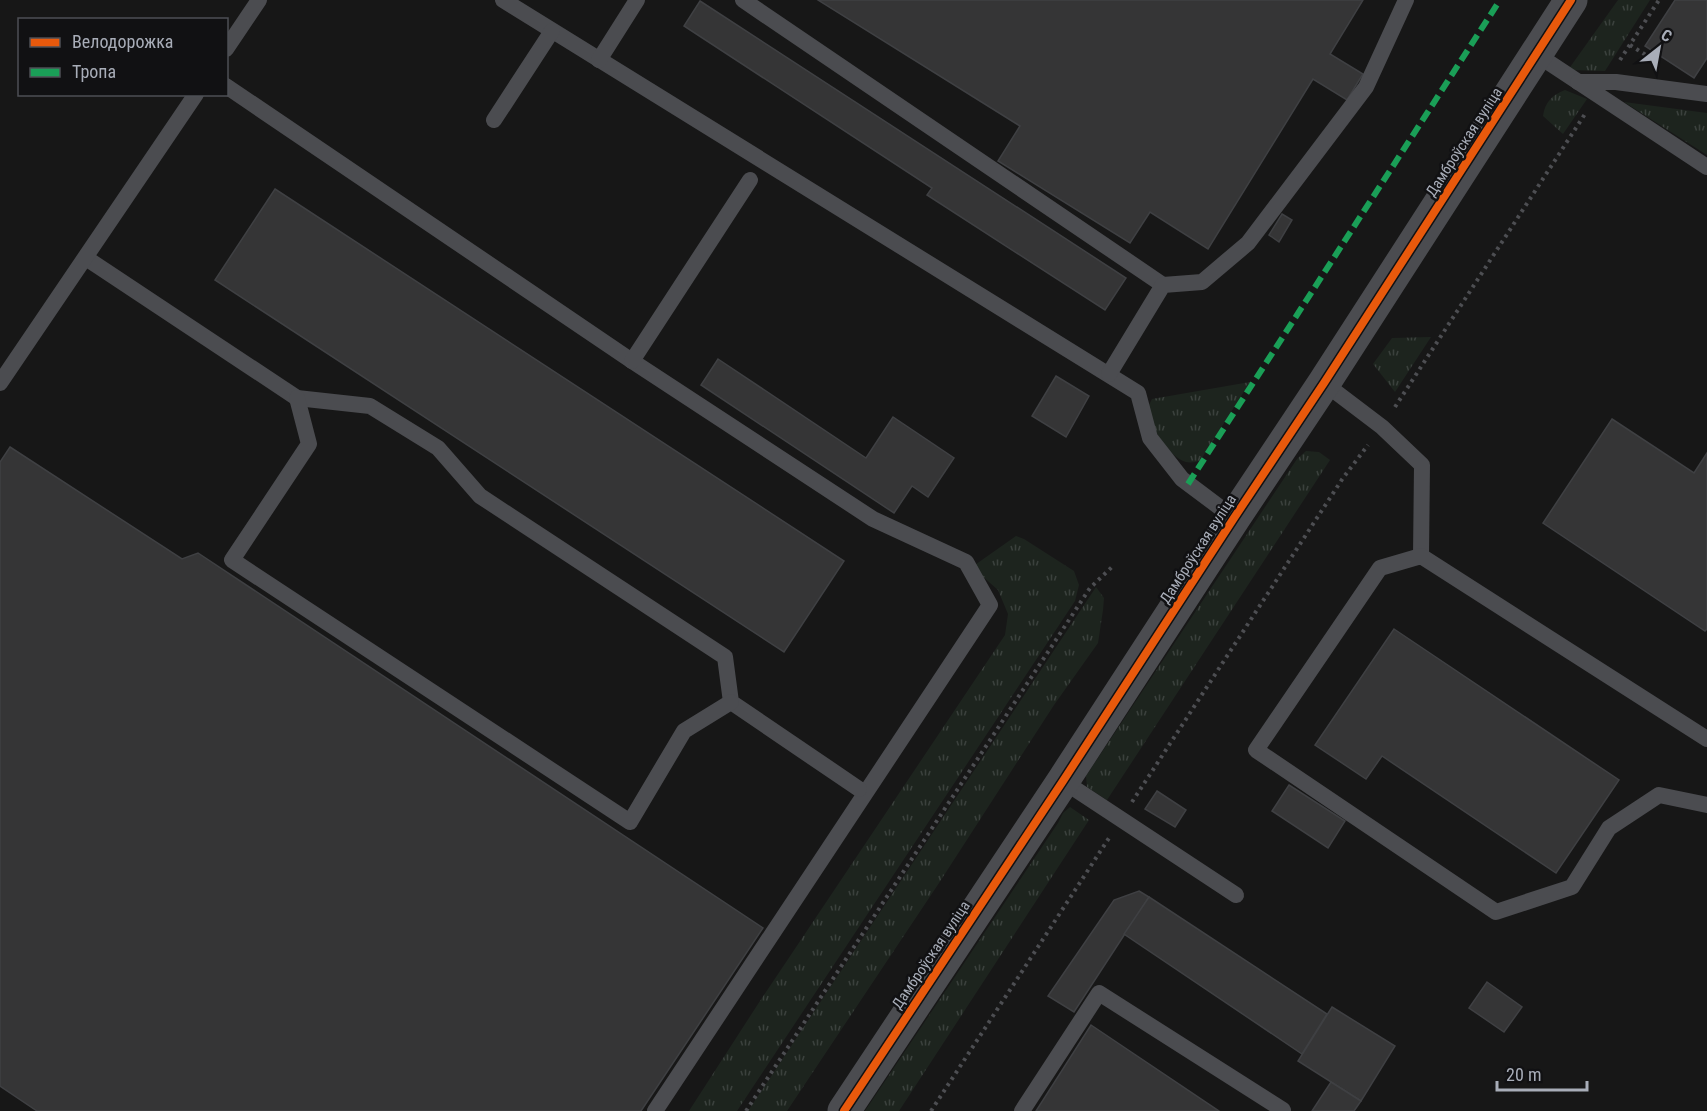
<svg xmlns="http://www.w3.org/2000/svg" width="1707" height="1111" viewBox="0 0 1707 1111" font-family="'Roboto Condensed',sans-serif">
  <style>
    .grass { fill: url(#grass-tufts) }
    .building { fill: #353536; stroke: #3f4043; stroke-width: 1.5 }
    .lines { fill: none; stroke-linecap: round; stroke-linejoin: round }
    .path { stroke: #4d4e52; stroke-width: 4; stroke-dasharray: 3 4.5; stroke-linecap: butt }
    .service { stroke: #4b4c50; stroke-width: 16 }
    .tertiary { stroke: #4b4c50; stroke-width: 33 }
    .quiet { stroke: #1a9f57; stroke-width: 6; stroke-dasharray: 12 6; stroke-linecap: butt }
    .cycleway-casing { stroke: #111113; stroke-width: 11 }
    .cycleway { stroke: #e8590c; stroke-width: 8 }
    .labels { text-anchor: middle; stroke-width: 5; stroke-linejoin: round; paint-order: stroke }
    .street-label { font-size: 15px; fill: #a8adb8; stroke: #111113 }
  </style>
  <defs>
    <pattern id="grass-tufts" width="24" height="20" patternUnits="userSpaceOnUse" patternTransform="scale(1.5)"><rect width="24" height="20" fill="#1d241e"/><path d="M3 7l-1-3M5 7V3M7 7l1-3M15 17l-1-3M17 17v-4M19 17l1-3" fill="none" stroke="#3b413d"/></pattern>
  </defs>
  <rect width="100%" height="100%" fill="#171717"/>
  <g class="grass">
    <path d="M 1618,0 L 1650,0 L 1605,71 L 1568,70 Z"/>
    <path d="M 1565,90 L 1587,99 L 1563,134 L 1543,116 C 1545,102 1552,95 1565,90 Z"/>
    <path d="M 1624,102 L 1707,113 L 1707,155 Z"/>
    <path d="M 1431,337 L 1395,392 L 1373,364 L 1392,338 Z"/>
    <path d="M 1250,382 L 1200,461 C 1196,462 1191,463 1186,462 C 1168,457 1152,427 1146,411 L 1152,399 Z"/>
    <path d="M 1306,451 L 1319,452 L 1330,460 L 1107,800 L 1087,787 L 1086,776 L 1297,459 Z"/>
    <path d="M 1016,536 L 1024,539 L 1074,571 L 1079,585 L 1075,601 L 737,1111 L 689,1111 L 758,1004 L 1005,635 L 1008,614 L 998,590 L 972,567 Z"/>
    <path d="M 1096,587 L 1104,598 L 1103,610 L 1098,643 L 1054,705 L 939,883 L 787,1111 L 748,1111 Z"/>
    <path d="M 1070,807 L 1089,820 L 899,1111 L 865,1111 L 1058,823 L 1063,813 Z"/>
  </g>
  <g class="building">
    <path d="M 818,0 L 1363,0 L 1330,54 L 1363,74 L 1347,100 L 1313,79 L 1208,249 L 1150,212 L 1130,243 L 998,161 L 1020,126 Z"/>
    <path d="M 1675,0 L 1707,0 L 1707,58 L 1694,78 L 1645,46 Z"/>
    <path d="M 700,1 L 1126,278 L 1105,310 L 927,195 L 932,188 L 684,26 Z"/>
    <path d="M 275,189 L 844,561 L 784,652 L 215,280 Z"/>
    <path d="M 1282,214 L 1292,220 L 1279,242 L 1269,235 Z"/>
    <path d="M 718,359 L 866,458 L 893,417 L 954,458 L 928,497 L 912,486 L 894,513 L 701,385 Z"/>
    <path d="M 1056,376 L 1089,396 L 1066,437 L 1032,416 Z"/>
    <path d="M 1612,419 L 1694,473 L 1707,453 L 1707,629 L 1705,631 L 1543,523 Z"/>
    <path d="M 10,447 L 182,559 L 198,553 L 763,928 L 641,1111 L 37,1111 L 0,1086 L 0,462 Z"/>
    <path d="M 1394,629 L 1619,780 L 1556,873 L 1382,756 L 1366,779 L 1315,745 Z"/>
    <path d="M 1289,785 L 1345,821 L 1328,848 L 1272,811 Z"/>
    <path d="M 1157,791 L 1186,810 L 1175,827 L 1145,809 Z"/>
    <path d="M 1139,891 L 1149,897 L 1074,1012 L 1048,996 L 1114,900 Z"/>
    <path d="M 1149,897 L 1327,1014 L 1302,1054 L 1124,934 Z"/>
    <path d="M 1487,982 L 1522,1007 L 1504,1032 L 1469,1008 Z"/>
    <path d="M 1332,1007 L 1395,1046 L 1361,1101 L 1298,1061 Z"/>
    <path d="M 1091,1025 L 1219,1111 L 1036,1111 Z"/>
    <path d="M 1331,1082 L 1361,1101 L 1354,1111 L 1312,1111 Z"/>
  </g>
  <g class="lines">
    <g class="path">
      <path d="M 1630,45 L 1657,62"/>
      <path d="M 1620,60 L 1659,0"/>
      <path d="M 1395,407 L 1585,114"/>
      <path d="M 1132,802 L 1343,478 L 1368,445"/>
      <path d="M 746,1111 L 1090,588 L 1113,566"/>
      <path d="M 931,1111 L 1109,838"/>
    </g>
    <g class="service">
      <path d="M 503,0 L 1138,393 L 1150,438 L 1182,479 L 1234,518"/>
      <path d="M 743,0 L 1163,285"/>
      <path d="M 226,49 L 259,0"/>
      <path d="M 1536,54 L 1707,167"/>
      <path d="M 599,60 L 637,0"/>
      <path d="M 1578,82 L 1616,82 L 1707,94"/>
      <path d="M 226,86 L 632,361 L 873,519 L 966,562 L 990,605 L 655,1111"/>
      <path d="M 494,120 L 552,31"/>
      <path d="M 86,258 L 297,398 L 370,406 L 438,448 L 480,496 L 725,657 L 731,702 L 859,789"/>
      <path d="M 632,361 L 750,180"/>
      <path d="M 1109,374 L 1163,285 L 1202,282 L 1248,243 L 1366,87 L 1406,0"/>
      <path d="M 0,383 L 196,94"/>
      <path d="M 1324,383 L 1382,427 L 1422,465 L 1421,556"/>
      <path d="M 297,398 L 309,444 L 232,560 L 630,822 L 684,731 L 731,702"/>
      <path d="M 1707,739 L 1421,556 L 1380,568 L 1256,750 L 1496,912 L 1572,887 L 1609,828 L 1659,795 L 1707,805"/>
      <path d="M 1063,781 L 1236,895"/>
      <path d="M 1022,1111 L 1099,993 L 1283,1110 L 1282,1111"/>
    </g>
    <path class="tertiary" d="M 844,1111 L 1063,781 L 1234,518 L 1324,383 L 1571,0"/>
    <path class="quiet" d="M 1188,484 L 1500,0"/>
    <defs>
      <path id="cycleway" d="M 844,1111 L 1063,781 L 1234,518 L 1324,383 L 1571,0"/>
    </defs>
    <use href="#cycleway" class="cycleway-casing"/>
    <use href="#cycleway" class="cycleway"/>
  </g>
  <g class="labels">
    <g class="street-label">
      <text transform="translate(1464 142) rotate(-57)" y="5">Дамброўская вуліца</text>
      <text transform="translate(1198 549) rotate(-57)" y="5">Дамброўская вуліца</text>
      <text transform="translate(931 955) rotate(-56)" y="5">Дамброўская вуліца</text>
    </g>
  </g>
  <rect x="18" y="18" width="210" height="78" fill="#111113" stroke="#4d4f55" stroke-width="1.5"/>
  <rect x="30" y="38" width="30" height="9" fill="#e8590c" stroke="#4d4f55" stroke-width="1.5"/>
  <text x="72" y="48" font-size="18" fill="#a8adb8">Велодорожка</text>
  <rect x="30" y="68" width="30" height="9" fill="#1a9f57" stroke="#4d4f55" stroke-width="1.5"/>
  <text x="72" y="78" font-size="18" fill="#a8adb8">Тропа</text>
  <g transform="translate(1659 48) rotate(31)" stroke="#111113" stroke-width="4.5" paint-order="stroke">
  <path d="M0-4.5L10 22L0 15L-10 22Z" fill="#a8adb8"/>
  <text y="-9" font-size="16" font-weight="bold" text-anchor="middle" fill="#a8adb8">С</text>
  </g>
  <path d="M1497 1081v9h90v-9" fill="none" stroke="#a8adb8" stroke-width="3"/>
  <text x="1506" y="1081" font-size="18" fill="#a8adb8" stroke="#111113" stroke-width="4.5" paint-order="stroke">20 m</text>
</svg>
